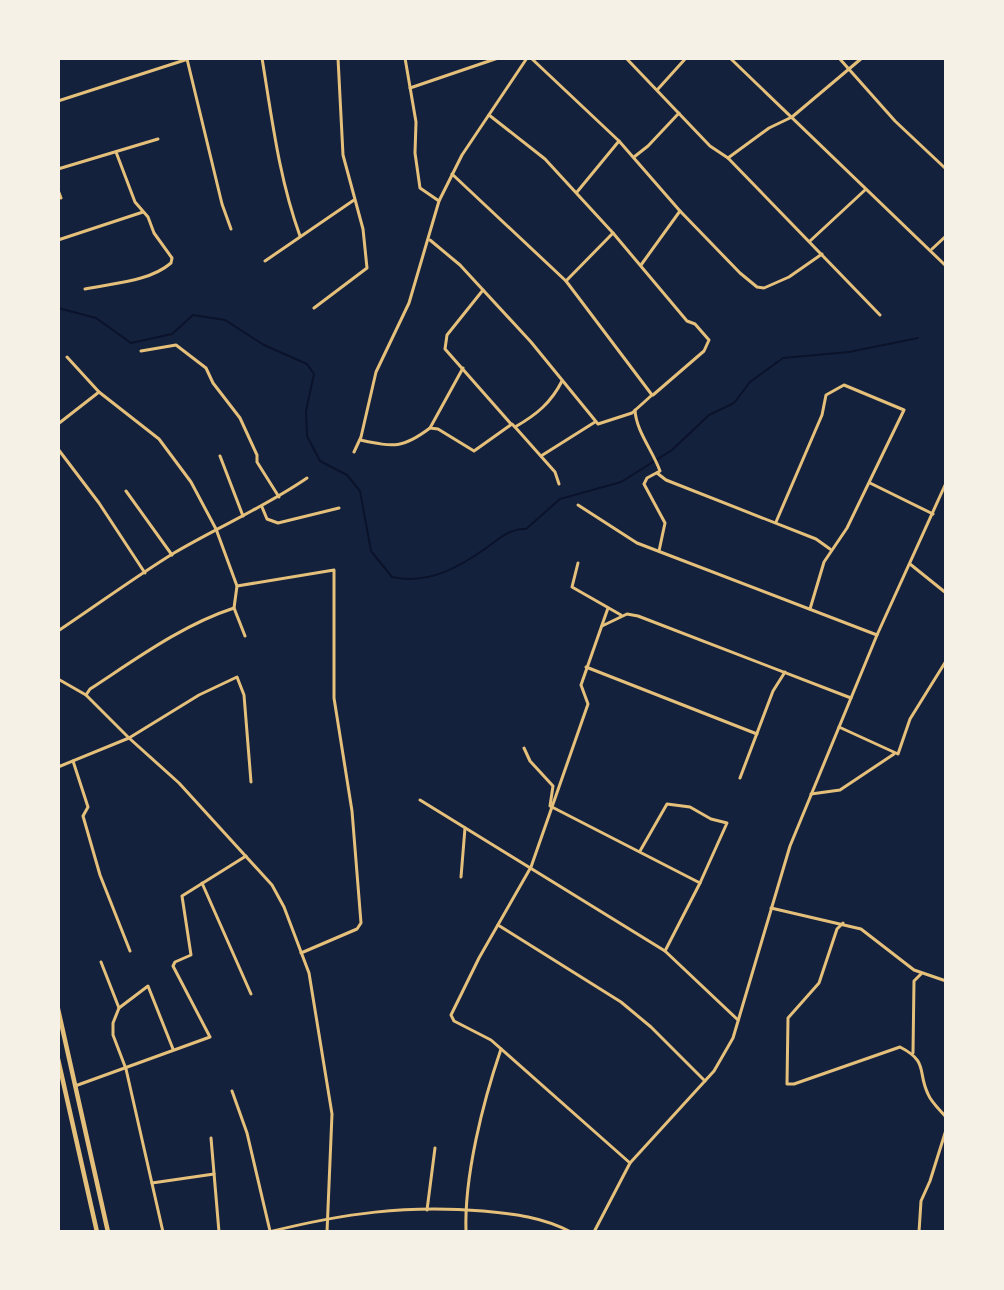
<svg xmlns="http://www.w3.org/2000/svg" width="1004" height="1290" viewBox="0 0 1004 1290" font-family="Cabin,sans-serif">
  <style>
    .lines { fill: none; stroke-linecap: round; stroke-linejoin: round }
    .stream { stroke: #0b132b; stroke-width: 2 }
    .minor { stroke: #e5c07b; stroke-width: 3 }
    .primary { stroke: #e5c07b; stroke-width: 4.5 }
  </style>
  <rect width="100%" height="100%" fill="#14213d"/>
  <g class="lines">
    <path class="stream" d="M 58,308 L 96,318 L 131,343 L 172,334 L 193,315 L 225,320 L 264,345 L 307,364 L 314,374 L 306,411 L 307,436 L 320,461 L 347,475 L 360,491 L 371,551 L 392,577 C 429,585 460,567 489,546 C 501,537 511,528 526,529 L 560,499 L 621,482 L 672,450 L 709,415 L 734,403 L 750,382 L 783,358 L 849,352 L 918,338"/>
    <g class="minor">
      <path d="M 262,58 C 272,119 279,178 300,236"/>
      <path d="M 405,58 L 416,122 L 415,153 L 420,188 L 439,201"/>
      <path d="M 531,58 L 619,141 L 680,211 L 740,273 L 757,287 L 764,288 L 789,277 L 822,254"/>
      <path d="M 626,58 L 710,146 L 728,158 L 880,315"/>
      <path d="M 730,58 L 946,266"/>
      <path d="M 839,58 L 895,121 L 946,169"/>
      <path d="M 187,59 L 222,204 L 231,229"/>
      <path d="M 410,88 L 498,58"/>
      <path d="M 658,89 L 686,58"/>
      <path d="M 58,101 L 188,59"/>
      <path d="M 489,115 L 545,159 L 613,233 L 687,321 L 695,324 L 709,340 L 704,351 L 653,395"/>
      <path d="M 634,157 L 648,146 L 679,113"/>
      <path d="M 728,158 L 769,128 L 792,117 L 862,58"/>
      <path d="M 58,169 L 158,139"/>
      <path d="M 58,190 L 61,198"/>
      <path d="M 577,192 L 619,141"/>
      <path d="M 58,240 L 143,212"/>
      <path d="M 430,240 L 460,265 L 531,342 L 598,424 L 632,413 L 652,395 L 566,281 L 452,174"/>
      <path d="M 810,241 L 865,190"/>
      <path d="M 932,249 L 946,236"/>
      <path d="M 265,261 L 354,200"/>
      <path d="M 641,265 L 680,211"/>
      <path d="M 566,281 L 613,233"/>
      <path d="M 85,289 C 112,283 149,282 171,263 L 172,258 L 154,233 L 148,217 L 135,202 L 116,152"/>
      <path d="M 483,290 L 447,335 L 445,349 L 511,424"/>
      <path d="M 314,308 L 367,268 L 363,229 L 343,155 L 338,58"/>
      <path d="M 141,351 L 176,345 L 206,368 L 213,383 L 240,418 L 257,455 L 257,462 L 279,497"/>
      <path d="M 67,357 L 99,392 L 159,439 L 191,482 L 216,529 L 237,586 L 234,608 L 245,636"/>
      <path d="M 463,368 L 430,428 L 438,429 L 474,451 L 512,424 L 515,427 C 536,415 551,403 562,381"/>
      <path d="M 635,410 C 636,431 653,451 660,471 L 647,478 L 644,484 L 665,523 L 659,551"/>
      <path d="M 58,424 L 99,392"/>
      <path d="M 515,427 L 555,472 L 559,484"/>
      <path d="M 360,440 C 394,447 402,449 430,428"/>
      <path d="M 58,449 L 99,503 L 145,573"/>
      <path d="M 354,452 L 361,437 L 376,372 L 409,303 L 439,201 L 462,155 L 527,58"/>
      <path d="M 220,456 L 243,516"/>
      <path d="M 541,456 L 595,422"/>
      <path d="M 657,473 L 666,480 L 816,539 L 830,549"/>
      <path d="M 870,483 L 933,514"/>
      <path d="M 126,491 L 172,555"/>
      <path d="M 578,505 L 637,543 L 877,635"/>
      <path d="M 262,507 L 267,519 L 278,523 L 339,508"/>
      <path d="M 776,522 L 822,415 L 826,395 L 844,385 L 904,410 L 847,528 L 824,562 L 810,609"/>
      <path d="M 578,563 L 572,587 L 621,615"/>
      <path d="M 910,564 L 946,593"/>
      <path d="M 237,586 L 334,570 L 334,698 L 352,811 L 361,923 L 357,929 L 301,953"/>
      <path d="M 234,608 C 182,625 136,659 90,689 L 86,695 L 129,738 L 179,783 L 272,885 L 284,907 L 309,973 L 332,1114 L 327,1232"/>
      <path d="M 608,608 L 581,685 L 588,704 L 531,867 L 479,958 L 451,1015 L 454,1021 L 491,1040 L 630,1163"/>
      <path d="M 602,626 L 627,614 L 638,616 L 851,698"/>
      <path d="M 58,631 C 97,605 135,577 174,553 C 218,527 265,507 307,478"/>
      <path d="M 586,667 L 757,734"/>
      <path d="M 58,679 L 86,695"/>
      <path d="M 839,727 L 898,754 L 910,719 L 946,661"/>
      <path d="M 524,748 L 530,761 L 553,786 L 550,806 L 700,883"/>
      <path d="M 73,761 L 88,807 L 83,816 L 100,875 L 130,951"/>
      <path d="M 58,767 L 129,738 L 199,695 L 237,677 L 244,695 L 251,782"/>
      <path d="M 740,778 L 773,691 L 785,672"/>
      <path d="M 811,794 L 840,790 L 894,754"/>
      <path d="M 420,800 L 665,951 L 738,1020"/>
      <path d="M 640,851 L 667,804 L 690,807 L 711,819 L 727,823 L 700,883 L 665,951"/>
      <path d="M 461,877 L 465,828"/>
      <path d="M 202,883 L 251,994"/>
      <path d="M 771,908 L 861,929 L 914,970 L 946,981"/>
      <path d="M 843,923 L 837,929 L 819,983 L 788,1018 L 787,1084 L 794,1084 L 900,1047 C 929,1062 917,1071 928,1094 C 931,1102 940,1110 946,1117"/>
      <path d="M 498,925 L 621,1002 L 651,1027 L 705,1081"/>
      <path d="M 101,962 L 119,1008"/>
      <path d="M 913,1053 L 914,981 L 921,974"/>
      <path d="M 75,1086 L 210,1037 L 173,966 L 175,962 L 191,955 L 182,896 L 246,856"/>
      <path d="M 232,1091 L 247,1133 L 270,1231"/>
      <path d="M 211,1138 L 219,1232"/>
      <path d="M 152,1183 L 214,1174"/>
      <path d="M 427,1210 L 435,1148"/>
      <path d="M 163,1232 L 126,1069 L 113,1035 L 113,1023 L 119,1008 L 148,986 L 173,1049"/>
      <path d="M 269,1232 C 345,1213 405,1205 483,1211 C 515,1214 542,1217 571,1232"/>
      <path d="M 466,1232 C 464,1176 483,1102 501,1049"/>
      <path d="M 594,1232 L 630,1163 L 714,1071 L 733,1038 L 790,846 L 877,635 L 946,483"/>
      <path d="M 919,1232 L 921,1201 L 930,1181 L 946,1130"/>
    </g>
    <g class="primary">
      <path d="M 58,1009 L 108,1232"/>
      <path d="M 58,1059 L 97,1232"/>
    </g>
  </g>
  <rect width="1004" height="1290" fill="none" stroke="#f6f1e7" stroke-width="120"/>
</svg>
